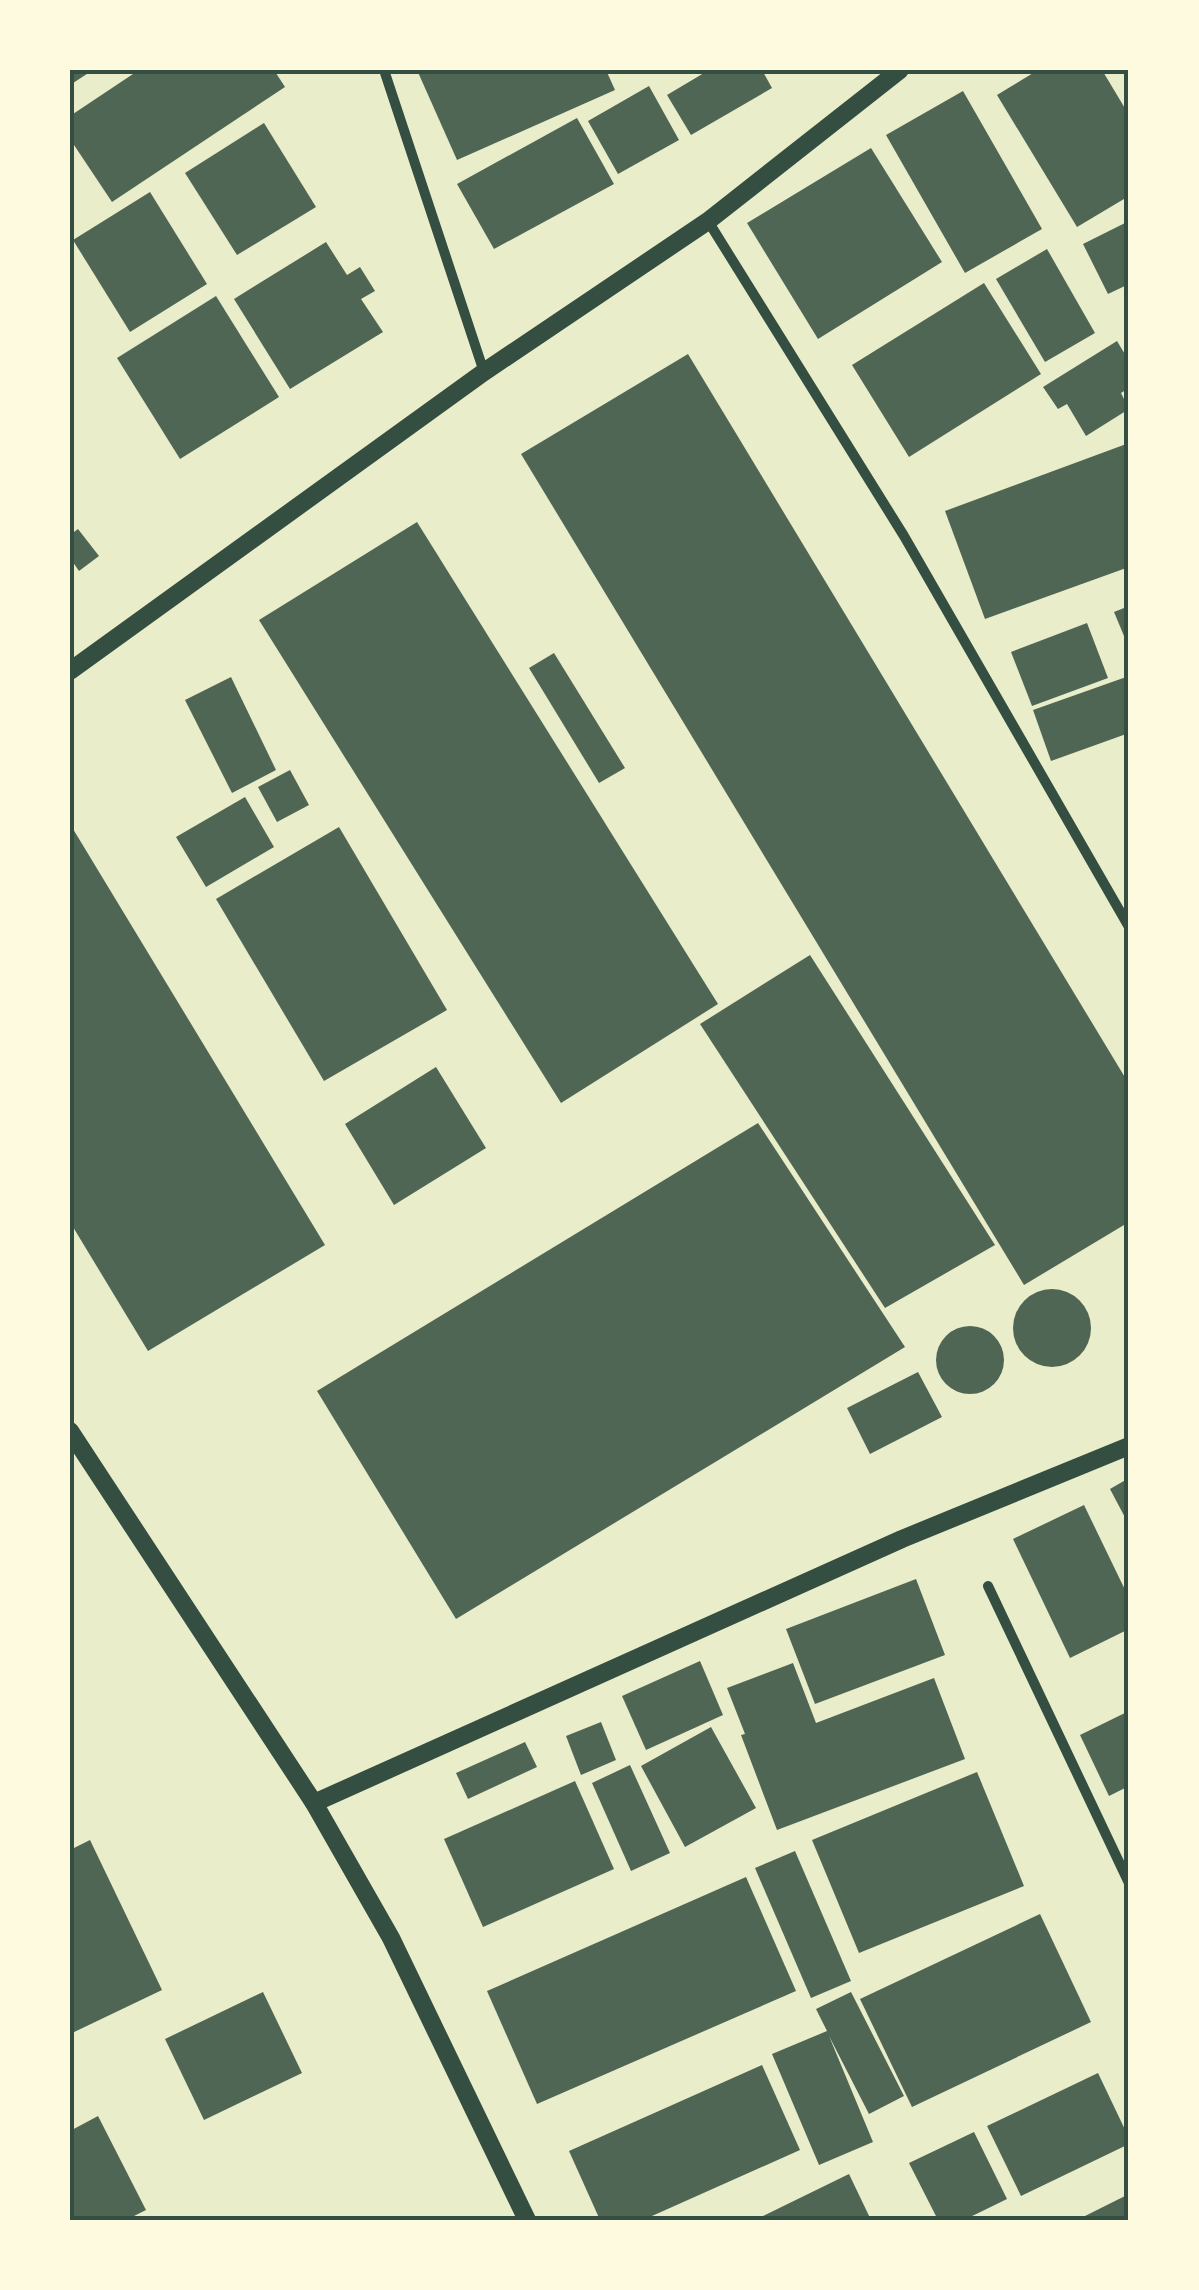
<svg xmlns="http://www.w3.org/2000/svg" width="1199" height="2290" viewBox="0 0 1199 2290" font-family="'Open Sans',sans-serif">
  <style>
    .building { fill: #4f6655 }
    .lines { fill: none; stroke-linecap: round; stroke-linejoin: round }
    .minor { stroke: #344e41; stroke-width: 10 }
    .tertiary { stroke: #344e41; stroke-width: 18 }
    .neatline { fill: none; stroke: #344e41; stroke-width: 4 }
  </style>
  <rect width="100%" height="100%" fill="#e9edc9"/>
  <g class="building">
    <path d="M 70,70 L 93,70 L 70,85 Z"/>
    <path d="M 139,70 L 274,70 L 285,87 L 112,202 L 70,139 L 70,116 Z"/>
    <path d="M 417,70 L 606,70 L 615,90 L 457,160 Z"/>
    <path d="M 709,70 L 762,70 L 772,88 L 691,135 L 667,95 Z"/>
    <path d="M 1038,70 L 1102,70 L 1129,115 L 1129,196 L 1077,227 L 997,95 Z"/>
    <path d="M 649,86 L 679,140 L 618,174 L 588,121 Z"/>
    <path d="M 963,91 L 1042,229 L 965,273 L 886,135 Z"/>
    <path d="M 577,118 L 614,184 L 494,249 L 457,184 Z"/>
    <path d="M 264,123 L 316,207 L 237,255 L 185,173 Z"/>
    <path d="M 871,148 L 942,262 L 818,339 L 747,223 Z"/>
    <path d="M 150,192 L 207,284 L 130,332 L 73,240 Z"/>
    <path d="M 1129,221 L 1129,284 L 1108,294 L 1083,244 Z"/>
    <path d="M 326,242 L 347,275 L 360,267 L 375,291 L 361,299 L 383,332 L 290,389 L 234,299 Z"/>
    <path d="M 1047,249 L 1095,333 L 1045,362 L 996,279 Z"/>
    <path d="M 984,283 L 1041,374 L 909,457 L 852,365 Z"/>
    <path d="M 216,296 L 279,397 L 180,459 L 117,358 Z"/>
    <path d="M 1117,341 L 1129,361 L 1129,388 L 1121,393 L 1129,409 L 1086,436 L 1067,404 L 1058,409 L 1043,387 Z"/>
    <path d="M 688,354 L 1129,1084 L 1129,1222 L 1024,1285 L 521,454 Z"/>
    <path d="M 1129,443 L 1129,567 L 985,619 L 945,511 Z"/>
    <path d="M 417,522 L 718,1004 L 561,1103 L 259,620 Z"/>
    <path d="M 78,529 L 99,556 L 79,571 L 70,558 L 70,535 Z"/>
    <path d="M 1129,606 L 1129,648 L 1114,612 Z"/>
    <path d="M 1087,623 L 1108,678 L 1032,706 L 1011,652 Z"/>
    <path d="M 554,653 L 625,768 L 599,783 L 529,668 Z"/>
    <path d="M 1129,676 L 1129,733 L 1051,761 L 1033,710 Z"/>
    <path d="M 231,677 L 276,770 L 232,793 L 185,700 Z"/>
    <path d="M 290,770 L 309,805 L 277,822 L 258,787 Z"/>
    <path d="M 245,797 L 274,847 L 206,887 L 176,837 Z"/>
    <path d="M 70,824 L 325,1245 L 148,1351 L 70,1222 Z"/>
    <path d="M 339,827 L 447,1010 L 324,1081 L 216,899 Z"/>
    <path d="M 810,955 L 995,1245 L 885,1308 L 700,1024 Z"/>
    <path d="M 436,1067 L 486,1148 L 394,1205 L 345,1124 Z"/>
    <path d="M 758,1123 L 905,1347 L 456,1619 L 317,1391 Z"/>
    <circle cx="1052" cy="1328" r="39"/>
    <circle cx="970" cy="1360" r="34"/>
    <path d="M 918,1372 L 942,1417 L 870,1454 L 847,1408 Z"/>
    <path d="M 1129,1478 L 1129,1525 L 1110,1489 Z"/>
    <path d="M 1084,1505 L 1129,1598 L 1129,1629 L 1070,1658 L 1013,1539 Z"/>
    <path d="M 916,1579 L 945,1655 L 815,1704 L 786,1629 Z"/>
    <path d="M 700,1661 L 723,1715 L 646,1750 L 622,1696 Z"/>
    <path d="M 793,1663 L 816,1723 L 934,1678 L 965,1759 L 777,1830 L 741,1735 L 745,1734 L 727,1688 Z"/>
    <path d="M 1129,1711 L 1129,1786 L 1109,1796 L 1080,1735 Z"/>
    <path d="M 601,1722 L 616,1760 L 581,1775 L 566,1736 Z"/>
    <path d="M 711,1727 L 756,1808 L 685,1847 L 641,1766 Z"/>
    <path d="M 525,1742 L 537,1767 L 468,1799 L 456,1773 Z"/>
    <path d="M 630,1765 L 670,1853 L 631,1871 L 592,1783 Z"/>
    <path d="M 977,1772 L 1024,1886 L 859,1953 L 812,1840 Z"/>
    <path d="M 575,1781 L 614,1869 L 483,1927 L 444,1839 Z"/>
    <path d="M 90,1840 L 162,1990 L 70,2034 L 70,1850 Z"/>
    <path d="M 795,1851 L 851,1981 L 811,1998 L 755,1868 Z"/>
    <path d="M 746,1877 L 796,1991 L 537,2104 L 487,1991 Z"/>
    <path d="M 1040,1914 L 1091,2022 L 912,2107 L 860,1999 Z"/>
    <path d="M 263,1992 L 302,2073 L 204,2120 L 165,2039 Z"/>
    <path d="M 851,1992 L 904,2096 L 869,2114 L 829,2036 L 873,2142 L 819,2165 L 772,2054 L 827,2031 L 816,2009 Z"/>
    <path d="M 762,2065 L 800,2150 L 643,2220 L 600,2220 L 569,2151 Z"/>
    <path d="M 1098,2073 L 1129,2138 L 1129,2144 L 1021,2196 L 987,2126 Z"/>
    <path d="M 98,2116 L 146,2210 L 126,2220 L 70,2220 L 70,2131 Z"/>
    <path d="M 974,2132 L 1007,2199 L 964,2220 L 938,2220 L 909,2163 Z"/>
    <path d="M 849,2174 L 871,2220 L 755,2220 Z"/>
    <path d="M 1129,2194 L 1129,2220 L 1077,2220 Z"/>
  </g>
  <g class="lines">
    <g class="minor">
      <path d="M 384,70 L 484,372"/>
      <path d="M 708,221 L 904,536 L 1129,927"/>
      <path d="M 988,1586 L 1129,1883"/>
    </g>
    <g class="tertiary">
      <path d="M 70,671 L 484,372 L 708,221 L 900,70"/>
      <path d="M 70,1431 L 314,1803 L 391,1938 L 527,2220"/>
      <path d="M 314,1803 L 902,1539 L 1129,1446"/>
    </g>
  </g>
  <rect width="1199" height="2290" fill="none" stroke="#fefae0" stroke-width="145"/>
  <rect x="72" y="72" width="1054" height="2146" class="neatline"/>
</svg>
